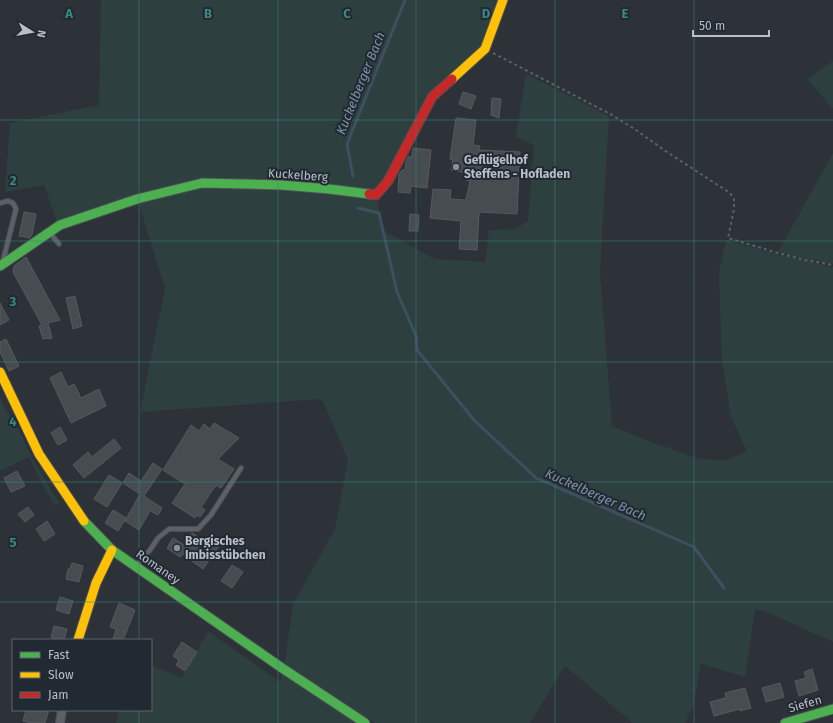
<svg xmlns="http://www.w3.org/2000/svg" width="833" height="723" viewBox="0 0 833 723" font-family="'Fira Sans',sans-serif">
  <style>
    .green { fill: #2d3f3e }
    .lines { fill: none; stroke-linecap: round; stroke-linejoin: round }
    .stream { stroke: #3e4f5f; stroke-width: 3 }
    .building { fill: #474c51; stroke: #555a5f }
    .lane-casing { stroke: #4b4e53; stroke-width: 6 }
    .street-casing { stroke: #4b4e53; stroke-width: 10 }
    .fast-casing { stroke: #4b4e53; stroke-width: 11 }
    .slow-casing { stroke: #4b4e53; stroke-width: 11 }
    .jam-casing { stroke: #4b4e53; stroke-width: 11 }
    .path { stroke: #5b6064; stroke-width: 2; stroke-dasharray: 3 3; stroke-linecap: butt }
    .lane { stroke: #5d6066; stroke-width: 4 }
    .street { stroke: #5d6066; stroke-width: 8 }
    .fast { stroke: #4caf50; stroke-width: 9 }
    .slow { stroke: #ffc107; stroke-width: 9 }
    .jam { stroke: #c62828; stroke-width: 9 }
    .grid { fill: none; stroke: #398884; stroke-width: 1; stroke-opacity: 0.55 }
    .poi-dot { fill: #878e96; stroke: #212932; stroke-width: 1.5 }
    .labels { text-anchor: middle; stroke-width: 4; stroke-linejoin: round; paint-order: stroke }
    .poi-label { font-size: 12px; font-weight: bold; fill: #b8bfc8; stroke: #212932; text-anchor: start }
    .street-label { font-size: 12px; fill: #b8bfc8; stroke: #212932 }
    .water-label { font-size: 13px; font-style: italic; fill: #7d92a7; stroke: #212932 }
    .grid-label { font-size: 13px; text-anchor: middle; font-weight: bold; fill: #398884; stroke: #212932; stroke-width: 4; stroke-linejoin: round; paint-order: stroke }
  </style>
  <rect width="100%" height="100%" fill="#2c3238"/>
  <g class="green">
    <path d="M 101,0 L 502,0 L 482,51 L 429,97 L 386,181 L 373,193 L 201,184 L 58,225 L 44,185 L 5,192 L 10,123 L 99,105 Z"/>
    <path d="M 833,61 L 833,109 L 807,79 Z"/>
    <path d="M 526,74 L 609,116 L 600,272 L 612,426 L 656,444 L 700,459 L 726,460 L 747,452 L 731,416 L 722,363 L 719,272 L 726,240 L 777,254 L 833,267 L 833,642 L 762,610 L 755,610 L 745,677 L 701,664 L 693,706 L 685,723 L 633,723 L 565,666 L 530,723 L 375,723 L 284,668 L 293,604 L 335,529 L 348,460 L 322,399 L 140,412 L 165,289 L 138,201 L 201,188 L 280,189 L 377,198 L 384,231 L 435,259 L 485,262 L 489,230 L 515,229 L 528,221 L 534,145 L 516,137 Z"/>
    <path d="M 833,153 L 833,264 L 805,259 L 778,252 Z"/>
    <path d="M 0,398 L 5,409 L 15,422 L 31,456 L 59,503 L 55,506 L 42,484 L 29,457 L 0,471 Z"/>
    <path d="M 208,631 L 280,682 L 283,672 L 359,723 L 116,723 L 119,710 L 151,710 L 151,665 L 182,678 Z"/>
  </g>
  <g class="lines">
    <g class="stream">
      <path d="M 353,176 L 347,144 L 405,0"/>
      <path d="M 358,208 L 379,213 L 397,292 L 416,336 L 417,350 L 474,420 L 536,478 L 694,547 L 724,588"/>
    </g>
  </g>
  <g class="building">
    <path d="M 463,92 L 476,96 L 471,109 L 459,104 Z"/>
    <path d="M 492,98 L 501,99 L 499,118 L 491,115 Z"/>
    <path d="M 456,118 L 476,120 L 473,145 L 480,146 L 479,150 L 520,152 L 517,214 L 479,212 L 477,250 L 459,249 L 461,221 L 430,218 L 433,189 L 451,190 L 450,199 L 466,200 L 470,181 L 466,180 L 467,173 L 451,170 L 453,160 L 450,159 Z"/>
    <path d="M 413,148 L 431,150 L 427,188 L 411,186 L 410,193 L 398,192 L 399,174 L 402,170 L 405,170 L 406,162 L 408,157 L 412,157 Z"/>
    <path d="M 24,212 L 36,214 L 32,235 L 29,238 L 19,236 Z"/>
    <path d="M 410,214 L 419,215 L 418,231 L 409,231 Z"/>
    <path d="M 26,257 L 60,320 L 48,323 L 52,338 L 49,339 L 48,338 L 43,339 L 39,326 L 42,325 L 13,272 L 14,266 Z"/>
    <path d="M 75,296 L 82,326 L 73,329 L 66,298 Z"/>
    <path d="M 0,303 L 9,320 L 0,325 Z"/>
    <path d="M 6,339 L 19,366 L 9,371 L 0,352 L 0,342 Z"/>
    <path d="M 61,372 L 68,387 L 74,384 L 81,398 L 99,389 L 106,406 L 71,423 L 50,378 Z"/>
    <path d="M 214,423 L 239,438 L 218,459 L 234,469 L 221,488 L 216,485 L 201,507 L 205,510 L 200,517 L 197,515 L 195,518 L 172,503 L 185,484 L 163,470 L 191,425 L 199,431 L 204,424 L 210,429 Z"/>
    <path d="M 60,427 L 67,440 L 58,445 L 51,433 Z"/>
    <path d="M 114,439 L 121,448 L 84,478 L 73,465 L 88,452 L 92,457 Z"/>
    <path d="M 153,463 L 162,469 L 144,496 L 162,508 L 158,515 L 150,511 L 139,530 L 125,521 L 140,494 L 123,483 L 129,473 L 141,481 Z"/>
    <path d="M 17,471 L 25,486 L 11,492 L 4,478 Z"/>
    <path d="M 109,475 L 122,483 L 107,507 L 94,499 Z"/>
    <path d="M 28,507 L 34,515 L 25,522 L 18,514 Z"/>
    <path d="M 113,510 L 126,518 L 118,531 L 105,523 Z"/>
    <path d="M 47,521 L 55,534 L 44,541 L 36,529 Z"/>
    <path d="M 192,533 L 209,544 L 212,539 L 220,544 L 203,569 L 182,554 L 180,557 L 167,548 L 173,538 L 184,545 Z"/>
    <path d="M 72,563 L 83,566 L 79,582 L 66,579 L 68,569 L 70,569 Z"/>
    <path d="M 232,565 L 243,572 L 232,588 L 221,581 Z"/>
    <path d="M 60,597 L 73,601 L 69,614 L 56,610 Z"/>
    <path d="M 119,603 L 135,610 L 123,640 L 113,640 L 116,629 L 110,627 Z"/>
    <path d="M 54,626 L 67,629 L 64,640 L 60,640 L 51,637 Z"/>
    <path d="M 182,642 L 197,652 L 185,671 L 176,665 L 179,660 L 173,656 Z"/>
    <path d="M 812,669 L 818,690 L 799,696 L 795,681 L 806,678 L 804,672 Z"/>
    <path d="M 780,683 L 784,697 L 766,702 L 762,688 Z"/>
    <path d="M 745,688 L 751,708 L 740,711 L 740,709 L 714,716 L 710,702 L 726,698 L 725,693 Z"/>
    <path d="M 26,710 L 49,710 L 45,723 L 31,723 L 23,721 Z"/>
  </g>
  <g class="lines">
    <defs>
      <g id="lane">
        <path d="M 0,203 L 8,201 L 13,203 L 16,209 L 3,261"/>
        <path d="M 50,233 L 59,244"/>
        <path d="M 137,564 L 150,550 L 158,538 L 169,529 L 198,529 L 211,515 L 241,468"/>
      </g>
      <path id="street" d="M 60,723 L 62,710"/>
      <g id="fast">
        <path d="M 0,266 L 60,225 L 137,199 L 202,183 L 281,185 L 329,189 L 369,194"/>
        <path d="M 84,521 L 112,550 L 282,668 L 365,723"/>
        <path d="M 785,723 L 833,709"/>
      </g>
      <g id="slow">
        <path d="M 452,79 L 485,49 L 503,0"/>
        <path d="M 0,372 L 39,454 L 84,521"/>
        <path d="M 78,640 L 96,583 L 112,550"/>
      </g>
      <path id="jam" d="M 369,194 L 376,195 L 388,181 L 432,97 L 452,79"/>
    </defs>
    <use href="#lane" class="lane-casing"/>
    <use href="#street" class="street-casing"/>
    <use href="#fast" class="fast-casing"/>
    <use href="#slow" class="slow-casing"/>
    <use href="#jam" class="jam-casing"/>
    <path class="path" d="M 493,53 L 612,115 L 636,130 L 664,150 L 730,193 L 734,199 L 734,209 L 728,238 L 778,253 L 805,260 L 833,265"/>
    <use href="#lane" class="lane"/>
    <use href="#street" class="street"/>
    <use href="#fast" class="fast"/>
    <use href="#slow" class="slow"/>
    <use href="#jam" class="jam"/>
  </g>
  <path class="grid" d="M 139,0 L 139,640M 278,0 L 278,723M 416,0 L 416,723M 555,0 L 555,723M 694,0 L 694,723M 0,120 L 833,120M 0,241 L 833,241M 0,362 L 833,362M 0,482 L 833,482M 0,602 L 833,602M 139,710 L 139,723"/>
  <g class="poi-dot">
    <circle cx="456" cy="167" r="4"/>
    <circle cx="177" cy="548" r="4"/>
  </g>
  <g class="labels">
    <g class="poi-label">
      <text x="464" y="164">Geflügelhof<tspan x="464" dy="14">Steffens - Hofladen</tspan></text>
      <text x="185" y="545">Bergisches<tspan x="185" dy="14">Imbisstübchen</tspan></text>
    </g>
    <g class="street-label">
      <text transform="translate(298 175) rotate(4)" y="4">Kuckelberg</text>
      <text transform="translate(158 567) rotate(35)" y="4">Romaney</text>
      <text transform="translate(805 704) rotate(-16)" y="4">Siefen</text>
    </g>
    <g class="water-label">
      <text transform="translate(360 83) rotate(-68)" y="5">Kuckelberger Bach</text>
      <text transform="translate(596 494) rotate(24)" y="5">Kuckelberger Bach</text>
    </g>
  </g>
  <g class="grid-label">
    <text x="69" y="18">A</text>
    <text x="208" y="18">B</text>
    <text x="347" y="18">C</text>
    <text x="486" y="18">D</text>
    <text x="625" y="18">E</text>
    <text x="13" y="185">2</text>
    <text x="13" y="306">3</text>
    <text x="13" y="426">4</text>
    <text x="13" y="547">5</text>
  </g>
  <rect x="12" y="639" width="140" height="72" fill="#212932" stroke="#5d656e"/>
  <rect x="20" y="652" width="20" height="6" fill="#4caf50" stroke="#5d656e"/>
  <text x="48" y="659" font-size="12" fill="#b8bfc8">Fast</text>
  <rect x="20" y="672" width="20" height="6" fill="#ffc107" stroke="#5d656e"/>
  <text x="48" y="679" font-size="12" fill="#b8bfc8">Slow</text>
  <rect x="20" y="692" width="20" height="6" fill="#c62828" stroke="#5d656e"/>
  <text x="48" y="699" font-size="12" fill="#b8bfc8">Jam</text>
  <g transform="translate(32 32) rotate(101)" stroke="#212932" stroke-width="3" paint-order="stroke">
  <path d="M0-3L7 15L0 10L-7 15Z" fill="#b8bfc8"/>
  <text y="-6" font-size="11" font-weight="bold" text-anchor="middle" fill="#b8bfc8">N</text>
  </g>
  <path d="M693 30v6h76v-6" fill="none" stroke="#b8bfc8" stroke-width="2"/>
  <text x="699" y="30" font-size="12" fill="#b8bfc8" stroke="#212932" stroke-width="3" paint-order="stroke">50 m</text>
</svg>
